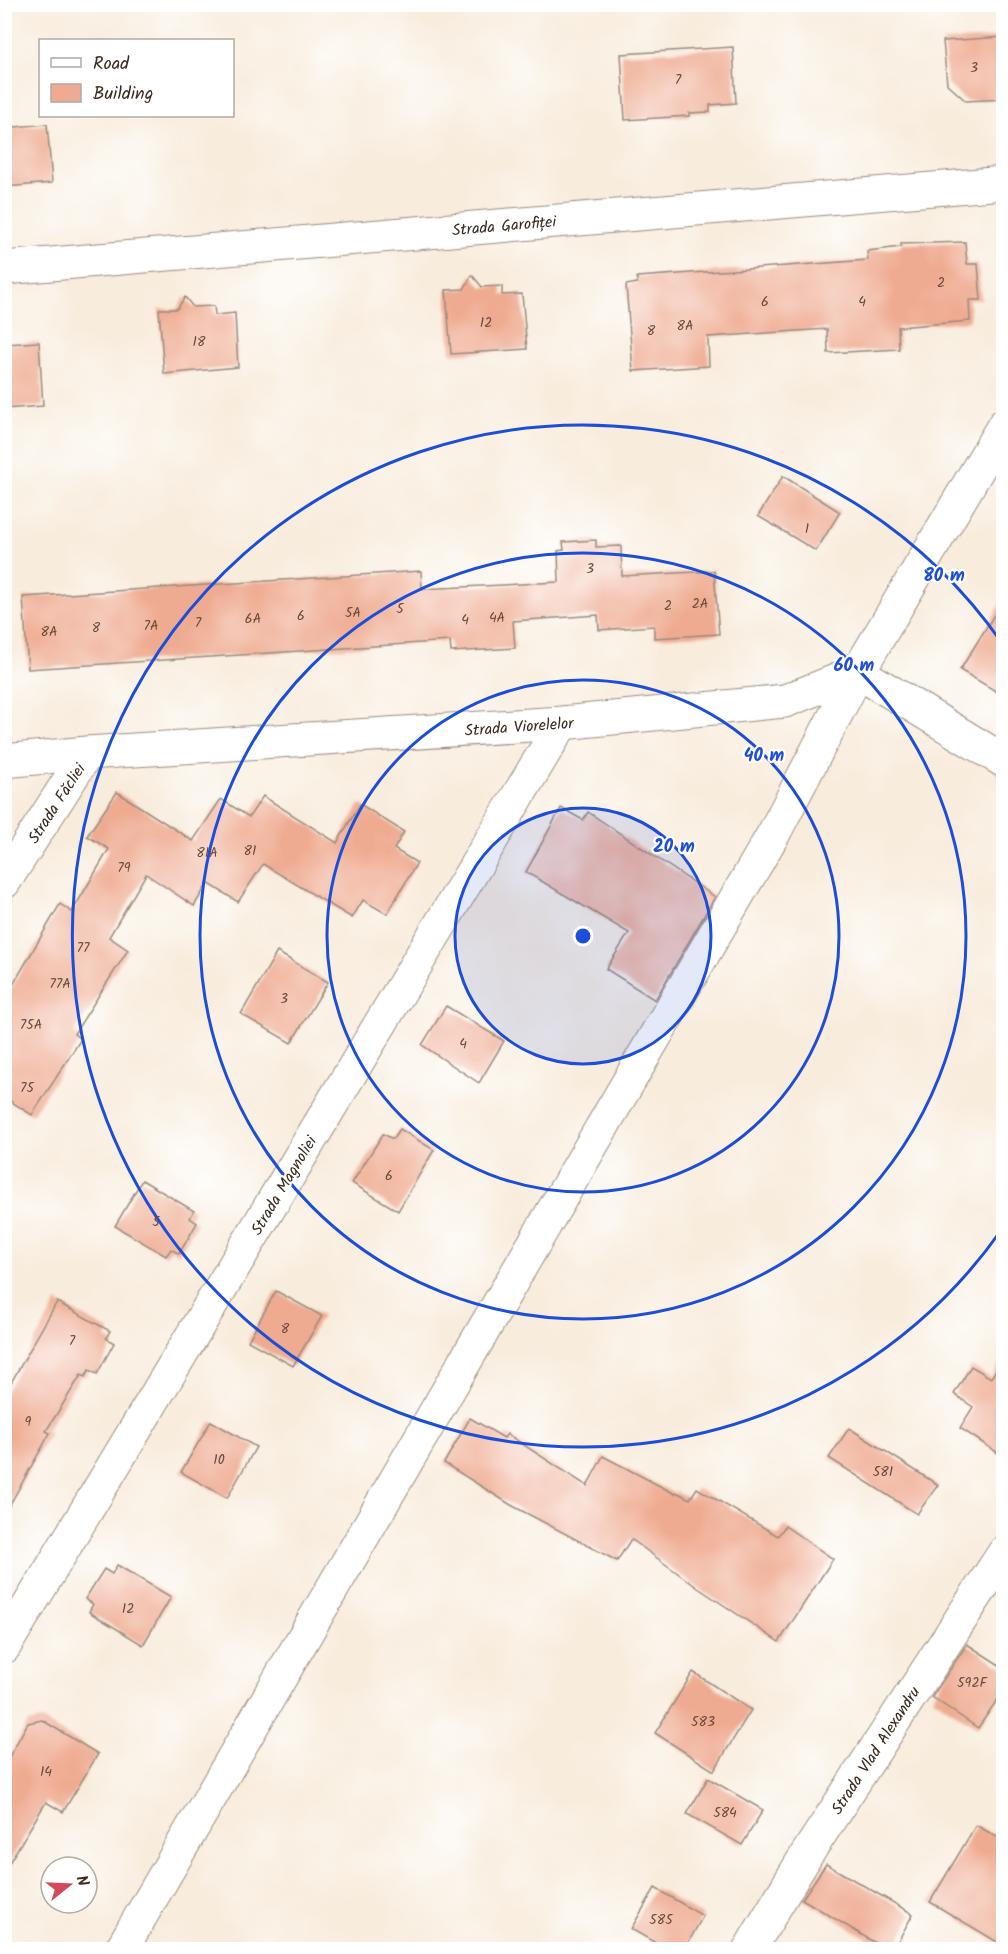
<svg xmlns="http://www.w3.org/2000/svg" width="1008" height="1954" viewBox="0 0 1008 1954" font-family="Kalam,sans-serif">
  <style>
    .building { fill: #efab91 }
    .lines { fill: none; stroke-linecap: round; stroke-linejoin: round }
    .minor-casing { stroke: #9a8b7d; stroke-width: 35 }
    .minor { stroke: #fff; stroke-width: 33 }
    .ring { fill: none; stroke: #1d4ed8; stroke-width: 3 }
    .labels { text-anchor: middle; stroke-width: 4.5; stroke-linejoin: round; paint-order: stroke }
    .number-label { font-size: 14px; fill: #684a3b }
    .street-label { font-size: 16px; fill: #3b2a1e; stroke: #fff }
    .centre { fill: #1d4ed8; stroke: #fff; stroke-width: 3 }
    .ring-label { font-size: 18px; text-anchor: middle; font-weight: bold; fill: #1d4ed8; stroke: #fff; stroke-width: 4.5; stroke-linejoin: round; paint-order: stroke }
  </style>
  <rect width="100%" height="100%" fill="#fff"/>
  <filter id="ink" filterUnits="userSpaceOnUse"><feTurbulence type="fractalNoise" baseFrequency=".0167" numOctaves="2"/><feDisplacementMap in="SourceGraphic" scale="12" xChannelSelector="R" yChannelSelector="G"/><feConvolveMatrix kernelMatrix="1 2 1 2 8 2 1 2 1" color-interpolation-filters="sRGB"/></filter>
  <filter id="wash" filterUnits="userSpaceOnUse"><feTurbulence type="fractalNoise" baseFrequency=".008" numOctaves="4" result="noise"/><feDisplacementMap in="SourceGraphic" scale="24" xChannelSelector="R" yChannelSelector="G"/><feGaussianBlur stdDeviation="1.35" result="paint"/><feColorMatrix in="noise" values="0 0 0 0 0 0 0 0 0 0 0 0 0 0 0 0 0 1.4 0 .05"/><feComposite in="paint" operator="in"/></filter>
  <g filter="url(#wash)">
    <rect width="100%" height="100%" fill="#f8ecdc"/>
    <g id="blocks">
      <g class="building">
        <path d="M 1004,37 L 1004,99 L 966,101 L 947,84 L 943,41 Z"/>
        <path d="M 733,47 L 736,103 L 710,105 L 710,112 L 689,113 L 689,116 L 625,120 L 621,54 Z"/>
        <path d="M 47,124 L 52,183 L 4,187 L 4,128 Z"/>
        <path d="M 965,242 L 967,264 L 978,264 L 981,300 L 969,300 L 970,321 L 898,327 L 899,349 L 828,353 L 827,329 L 708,337 L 709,366 L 633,371 L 626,285 L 637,283 L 637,277 L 868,260 L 867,251 L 901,247 L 901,244 Z"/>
        <path d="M 472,275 L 482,287 L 502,286 L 502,295 L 522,294 L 527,349 L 451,354 L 446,290 L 464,289 Z"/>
        <path d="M 185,297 L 193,307 L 214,306 L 215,315 L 235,313 L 238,367 L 164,374 L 159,309 L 177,309 Z"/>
        <path d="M 39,342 L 43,406 L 4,409 L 4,344 Z"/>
        <path d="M 783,476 L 840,512 L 816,551 L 758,516 Z"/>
        <path d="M 596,540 L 596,547 L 621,546 L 622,576 L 714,571 L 719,634 L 654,638 L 654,626 L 599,630 L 598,615 L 513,621 L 515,648 L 451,652 L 450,641 L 28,669 L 23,597 L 421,571 L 422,589 L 559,582 L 558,551 L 564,550 L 563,542 Z"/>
        <path d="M 1004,599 L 1004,696 L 960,670 Z"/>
        <path d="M 117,792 L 193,841 L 221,799 L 249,817 L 263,796 L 337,843 L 360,804 L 404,832 L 394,849 L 417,863 L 387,914 L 363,900 L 352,918 L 263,864 L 238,902 L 208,883 L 194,906 L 146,874 L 109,937 L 128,950 L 74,1034 L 81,1039 L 32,1115 L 4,1097 L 4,1000 L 60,904 L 72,912 L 109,849 L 87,836 Z"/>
        <path d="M 561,808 L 583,820 L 588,812 L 715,897 L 655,1000 L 606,969 L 629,933 L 526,872 Z"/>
        <path d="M 277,952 L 328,982 L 291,1043 L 241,1014 Z"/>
        <path d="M 446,1006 L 504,1041 L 479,1083 L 422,1045 Z"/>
        <path d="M 400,1129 L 434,1150 L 398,1211 L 352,1183 L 383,1134 L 393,1139 Z"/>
        <path d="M 142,1180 L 194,1211 L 190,1218 L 197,1223 L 179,1254 L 171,1249 L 166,1256 L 115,1226 Z"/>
        <path d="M 276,1291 L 322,1316 L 293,1366 L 248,1341 Z"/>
        <path d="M 57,1302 L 110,1331 L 106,1338 L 114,1343 L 97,1374 L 89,1370 L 85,1377 L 81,1375 L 46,1431 L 50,1433 L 4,1515 L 4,1395 Z"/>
        <path d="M 1004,1357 L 1004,1457 L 960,1428 L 973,1407 L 954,1394 L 971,1366 L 991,1378 Z"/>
        <path d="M 470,1418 L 504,1438 L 507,1434 L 587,1486 L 603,1456 L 675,1494 L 676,1492 L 690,1499 L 697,1488 L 778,1536 L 785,1526 L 833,1559 L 779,1642 L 698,1588 L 631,1539 L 617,1561 L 511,1505 L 444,1463 Z"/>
        <path d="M 211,1421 L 256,1447 L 227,1498 L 181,1472 Z"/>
        <path d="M 849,1428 L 938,1485 L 917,1514 L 829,1458 Z"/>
        <path d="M 117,1565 L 171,1597 L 143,1645 L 89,1612 L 93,1604 L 85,1599 L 104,1569 L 112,1574 Z"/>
        <path d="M 967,1644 L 1004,1668 L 1004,1690 L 978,1728 L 932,1697 Z"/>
        <path d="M 693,1672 L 751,1710 L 714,1771 L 655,1733 Z"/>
        <path d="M 42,1720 L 98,1754 L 63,1812 L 46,1802 L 4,1871 L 4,1766 L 28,1723 Z"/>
        <path d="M 708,1778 L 763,1810 L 742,1845 L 687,1814 Z"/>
        <path d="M 976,1825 L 1004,1841 L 1004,1946 L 930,1902 Z"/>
        <path d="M 826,1864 L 913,1914 L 893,1950 L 887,1950 L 802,1899 Z"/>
        <path d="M 655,1888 L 703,1916 L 684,1950 L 668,1950 L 631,1929 Z"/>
      </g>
    </g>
  </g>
  <g filter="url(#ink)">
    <use href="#blocks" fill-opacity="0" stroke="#9a8b7d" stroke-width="1.5"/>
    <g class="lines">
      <defs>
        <g id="minor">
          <path d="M 4,268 L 1004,183"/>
          <path d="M 4,761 L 87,753 L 562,723 L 785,701 L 858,672 L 1004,761"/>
          <path d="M 4,882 L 87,753"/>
          <path d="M 4,1647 L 562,723"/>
          <path d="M 121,1950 L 774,833 L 858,672 L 1004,425"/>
          <path d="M 749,1950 L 807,1854 L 1004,1553"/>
        </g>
      </defs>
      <use href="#minor" class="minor-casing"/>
      <use href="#minor" class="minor"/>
    </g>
  </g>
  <circle cx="583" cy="936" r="128" fill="#1d4ed8" fill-opacity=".12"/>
  <g class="ring">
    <circle cx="583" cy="936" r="128"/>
    <circle cx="583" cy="936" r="256"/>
    <circle cx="583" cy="936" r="383"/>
    <path d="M1002 1229A511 511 0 1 1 1002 643"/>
  </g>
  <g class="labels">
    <g class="number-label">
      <text x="974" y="72">3</text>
      <text x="678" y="84">7</text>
      <text x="941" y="287">2</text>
      <text x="765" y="306">6</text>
      <text x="862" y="306">4</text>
      <text x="486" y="327">12</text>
      <text x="685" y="330">8A</text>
      <text x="651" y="335">8</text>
      <text x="199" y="346">18</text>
      <text x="807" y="533">1</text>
      <text x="590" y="573">3</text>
      <text x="700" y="608">2A</text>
      <text x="668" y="610">2</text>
      <text x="400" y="613">5</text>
      <text x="353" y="617">5A</text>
      <text x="301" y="620">6</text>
      <text x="497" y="622">4A</text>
      <text x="253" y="623">6A</text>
      <text x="465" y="624">4</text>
      <text x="198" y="627">7</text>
      <text x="151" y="630">7A</text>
      <text x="96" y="632">8</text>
      <text x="49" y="636">8A</text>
      <text x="250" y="855">81</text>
      <text x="207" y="857">81A</text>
      <text x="124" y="872">79</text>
      <text x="83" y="952">77</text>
      <text x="60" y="988">77A</text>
      <text x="284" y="1003">3</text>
      <text x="31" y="1029">75A</text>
      <text x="463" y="1048">4</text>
      <text x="27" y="1092">75</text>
      <text x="389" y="1180">6</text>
      <text x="156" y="1226">5</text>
      <text x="285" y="1333">8</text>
      <text x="72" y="1345">7</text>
      <text x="28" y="1426">9</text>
      <text x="219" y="1464">10</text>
      <text x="883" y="1476">581</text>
      <text x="128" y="1613">12</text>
      <text x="972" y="1687">592F</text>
      <text x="703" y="1726">583</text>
      <text x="46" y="1776">14</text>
      <text x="725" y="1817">584</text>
      <text x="661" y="1924">585</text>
    </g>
    <g class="street-label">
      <text transform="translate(504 225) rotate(-5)" y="6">Strada Garofiței</text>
      <text transform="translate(519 726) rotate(-4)" y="6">Strada Viorelelor</text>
      <text transform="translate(56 803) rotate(-57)" y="6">Strada Făcliei</text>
      <text transform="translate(283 1185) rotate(-59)" y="6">Strada Magnoliei</text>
      <text transform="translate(875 1750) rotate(-57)" y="6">Strada Vlad Alexandru</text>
    </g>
  </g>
  <circle cx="583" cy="936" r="9" class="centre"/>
  <g class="ring-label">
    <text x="944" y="581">80 m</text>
    <text x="854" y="671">60 m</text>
    <text x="764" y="761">40 m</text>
    <text x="674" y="852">20 m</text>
  </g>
  <rect width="1008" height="1954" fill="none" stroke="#fff" stroke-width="24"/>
  <rect x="39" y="39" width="195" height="78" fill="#ffffff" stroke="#b1aaa5" stroke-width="1.5"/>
  <rect x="51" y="58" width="30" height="9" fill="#ffffff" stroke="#b1aaa5" stroke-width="1.5"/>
  <text x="93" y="69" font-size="18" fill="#3b2a1e">Road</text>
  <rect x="51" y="84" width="30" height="18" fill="#efab91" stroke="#b1aaa5" stroke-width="1.5"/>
  <text x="93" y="99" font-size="18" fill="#3b2a1e">Building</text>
  <g transform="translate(69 1885) rotate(72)"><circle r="28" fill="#ffffff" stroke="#b1aaa5" stroke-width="1.5"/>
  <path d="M0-4.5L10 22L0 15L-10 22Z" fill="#d1495b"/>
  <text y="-9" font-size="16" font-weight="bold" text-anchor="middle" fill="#3b2a1e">N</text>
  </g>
</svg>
